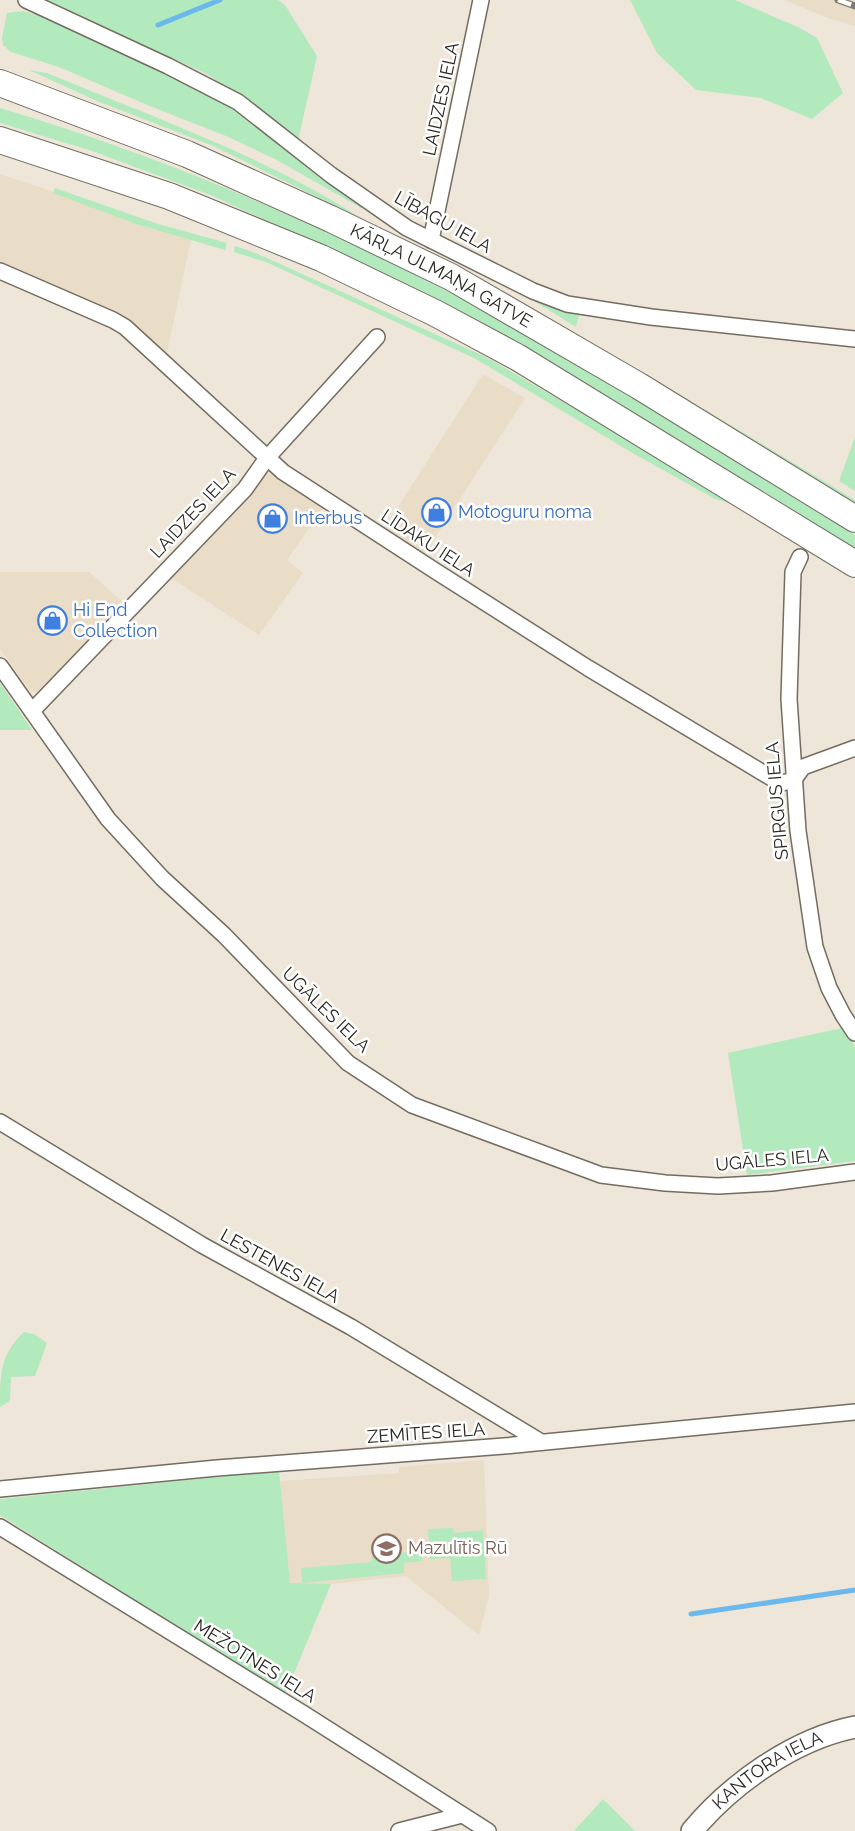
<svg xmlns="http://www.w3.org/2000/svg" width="855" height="1831" viewBox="0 0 855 1831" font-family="Raleway,sans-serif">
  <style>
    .built { fill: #e9ddc8 }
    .green { fill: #b2eabe }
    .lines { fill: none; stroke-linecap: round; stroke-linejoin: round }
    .stream { stroke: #6bb8ed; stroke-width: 5 }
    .minor-casing { stroke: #736c60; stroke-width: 18 }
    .secondary-casing { stroke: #736c60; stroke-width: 24 }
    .trunk-casing { stroke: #736c60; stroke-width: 28 }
    .minor { stroke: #fff; stroke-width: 15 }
    .secondary { stroke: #fff; stroke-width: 21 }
    .trunk { stroke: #fff; stroke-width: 26 }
    .rail-casing { stroke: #817c73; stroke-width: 7 }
    .rail { stroke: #fff; stroke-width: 4.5; stroke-dasharray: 14; stroke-linecap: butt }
    .labels { text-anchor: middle; stroke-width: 5; stroke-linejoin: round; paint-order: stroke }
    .street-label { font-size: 18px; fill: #2b2823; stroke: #fff }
    .shop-label { font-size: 18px; fill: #366cbe; stroke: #fff; text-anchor: start }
    .education-label { font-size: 18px; fill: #785e54; stroke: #fff; text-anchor: start }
  </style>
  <rect width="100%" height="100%" fill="#eee6d8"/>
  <g class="built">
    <path d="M 784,0 L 855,0 L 855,26 L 831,19 Z"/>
    <path d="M 0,174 L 43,188 L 136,224 L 191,240 L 166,357 L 0,266 Z"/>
    <path d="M 483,374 L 525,398 L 422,558 L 382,532 Z"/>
    <path d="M 271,473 L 280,475 L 325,505 L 287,560 L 303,573 L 259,635 L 168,576 L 265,476 Z"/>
    <path d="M 0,572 L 89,572 L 127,606 L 45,689 L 38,692 L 30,691 L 0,649 Z"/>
    <path d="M 484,1460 L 489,1596 L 479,1635 L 406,1576 L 331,1584 L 290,1584 L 279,1481 L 399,1473 L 399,1467 Z"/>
  </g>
  <g class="green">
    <path d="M 43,0 L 278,0 L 285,5 L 317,56 L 298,141 L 207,74 Z"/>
    <path d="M 630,0 L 735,0 L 800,28 L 817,38 L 843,93 L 812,119 L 761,98 L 696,90 L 657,53 Z"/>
    <path d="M 22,11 L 49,18 L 221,100 L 255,124 L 325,181 L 362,207 L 361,208 L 275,159 L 226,136 L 152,107 L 59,67 L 11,52 L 3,45 L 2,38 L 7,13 Z"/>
    <path d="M 29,70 L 47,73 C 155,118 267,157 366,221 L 213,146 L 97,101 Z"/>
    <path d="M 0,108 C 206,169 403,261 589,368 C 680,420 765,481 855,535 L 855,550 L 600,392 L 438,300 L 213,196 L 92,151 L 0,123 Z"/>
    <path d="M 55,188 L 158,224 L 227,243 L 225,250 L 136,224 L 53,193 Z"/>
    <path d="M 235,246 L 258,254 L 486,357 L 676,468 L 730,503 L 715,499 L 629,451 L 476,359 L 266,262 L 234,252 Z"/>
    <path d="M 535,299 L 580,312 L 576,327 L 534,301 Z"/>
    <path d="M 642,372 L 855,500 L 855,506 L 640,373 Z"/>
    <path d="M 855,437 L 855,491 L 839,481 Z"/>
    <path d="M 0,683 L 32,730 L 0,730 Z"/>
    <path d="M 842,1028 L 855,1046 L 855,1161 L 747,1175 L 728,1053 Z"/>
    <path d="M 24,1332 L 34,1334 L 47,1343 L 35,1376 L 11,1377 L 10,1401 L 0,1407 C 0,1373 0,1355 24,1332 Z"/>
    <path d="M 279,1471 L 290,1583 L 331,1584 L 285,1695 L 0,1515 L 0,1499 Z"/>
    <path d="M 453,1528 L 454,1533 L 483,1530 L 486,1579 L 452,1581 L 450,1558 L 430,1559 L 428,1529 Z"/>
    <path d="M 421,1551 L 423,1561 L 404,1563 L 404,1573 L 302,1583 L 301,1568 L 372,1562 L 372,1555 Z"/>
    <path d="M 603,1799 L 635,1831 L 574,1831 Z"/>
  </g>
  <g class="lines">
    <g class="stream">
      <path d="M 158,25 L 220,0"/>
      <path d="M 691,1614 L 855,1590"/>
    </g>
    <defs>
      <g id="minor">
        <path d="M 26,0 L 168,66 L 238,102 L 331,175 L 407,228 L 533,291 L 567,304 L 651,317 L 855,339"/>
        <path d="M 431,240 L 481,0"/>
        <path d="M 0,271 L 113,320 L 125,327 L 283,472 L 437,572 L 588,668 L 780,783 L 793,781"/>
        <path d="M 800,557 L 793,572 L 789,699 L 798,831 L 815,947 L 829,988 L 843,1015 L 855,1033"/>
        <path d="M 0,666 L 108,819 L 162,878 L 224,935 L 348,1063 L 412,1105 L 601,1175 L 665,1183 L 718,1186 L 772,1183 L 855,1172"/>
        <path d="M 32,711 L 245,489 L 267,458 L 377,337"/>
        <path d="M 793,781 L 803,767 L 855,748"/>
        <path d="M 0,1122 L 202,1245 L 351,1327 L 541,1442"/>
        <path d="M 0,1489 L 217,1468 L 504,1446 L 855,1412"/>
        <path d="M 0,1527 L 304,1714 L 488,1831"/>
        <path d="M 399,1831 L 462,1815"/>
      </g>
      <g id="secondary">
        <path id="s1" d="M 692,1831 C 731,1784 794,1739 855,1727"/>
      </g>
      <g id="trunk">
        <path id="s2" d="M 0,83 L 187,154 L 331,219 L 451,277 L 639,386 L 855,519"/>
        <path d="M 0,140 L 169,196 L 321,258 L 435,313 L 517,357 L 855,564"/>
      </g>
    </defs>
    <use href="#minor" class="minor-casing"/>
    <use href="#secondary" class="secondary-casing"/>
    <use href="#trunk" class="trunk-casing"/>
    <use href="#minor" class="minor"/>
    <use href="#secondary" class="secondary"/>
    <use href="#trunk" class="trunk"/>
    <defs>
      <path id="rail" d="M 838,0 L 855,6"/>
    </defs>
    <use href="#rail" class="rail-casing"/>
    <use href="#rail" class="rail"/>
  </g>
  <defs>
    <symbol id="shop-ring" viewBox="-11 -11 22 22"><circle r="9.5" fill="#fff" stroke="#3f7fe0" stroke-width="1.5"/><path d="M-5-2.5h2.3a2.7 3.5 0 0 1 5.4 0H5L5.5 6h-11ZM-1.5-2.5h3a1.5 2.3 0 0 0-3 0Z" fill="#3f7fe0"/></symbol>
    <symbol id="school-ring" viewBox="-11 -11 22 22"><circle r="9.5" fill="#fff" stroke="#8d6e63" stroke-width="1.5"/><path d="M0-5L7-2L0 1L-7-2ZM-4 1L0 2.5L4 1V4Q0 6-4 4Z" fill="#8d6e63"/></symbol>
  </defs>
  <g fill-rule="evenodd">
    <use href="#shop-ring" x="420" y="496" width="33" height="33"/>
    <use href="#shop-ring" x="256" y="502" width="33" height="33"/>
    <use href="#shop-ring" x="36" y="604" width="33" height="33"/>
    <use href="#school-ring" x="370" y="1532" width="33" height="33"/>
  </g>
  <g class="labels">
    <g class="street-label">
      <text transform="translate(441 99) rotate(-78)" y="6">LAIDZES IELA</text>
      <text transform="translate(443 222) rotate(29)" y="6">LĪBAGU IELA</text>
      <text dy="6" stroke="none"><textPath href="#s2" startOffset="482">KĀRĻA ULMAŅA GATVE</textPath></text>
      <text transform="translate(193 513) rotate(-47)" y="6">LAIDZES IELA</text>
      <text transform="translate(428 543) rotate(33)" y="6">LĪDAKU IELA</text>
      <text transform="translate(777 801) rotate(-95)" y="6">SPIRGUS IELA</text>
      <text transform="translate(326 1010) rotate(44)" y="6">UGĀLES IELA</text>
      <text transform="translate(772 1160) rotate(-5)" y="6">UGĀLES IELA</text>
      <text transform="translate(280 1266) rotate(29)" y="6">LESTENES IELA</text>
      <text transform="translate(426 1433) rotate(-4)" y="6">ZEMĪTES IELA</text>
      <text transform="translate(255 1661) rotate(32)" y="6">MEŽOTNES IELA</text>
      <text dy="6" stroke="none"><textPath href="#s1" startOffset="98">KANTORA IELA</textPath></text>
    </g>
    <g class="shop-label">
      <text x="458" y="518">Motoguru noma</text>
      <text x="294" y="524">Interbus</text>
      <text x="73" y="616">Hi End<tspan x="73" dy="21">Collection</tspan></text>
    </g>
    <g class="education-label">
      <text x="408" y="1554">Mazulītis Rū</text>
    </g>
  </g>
</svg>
